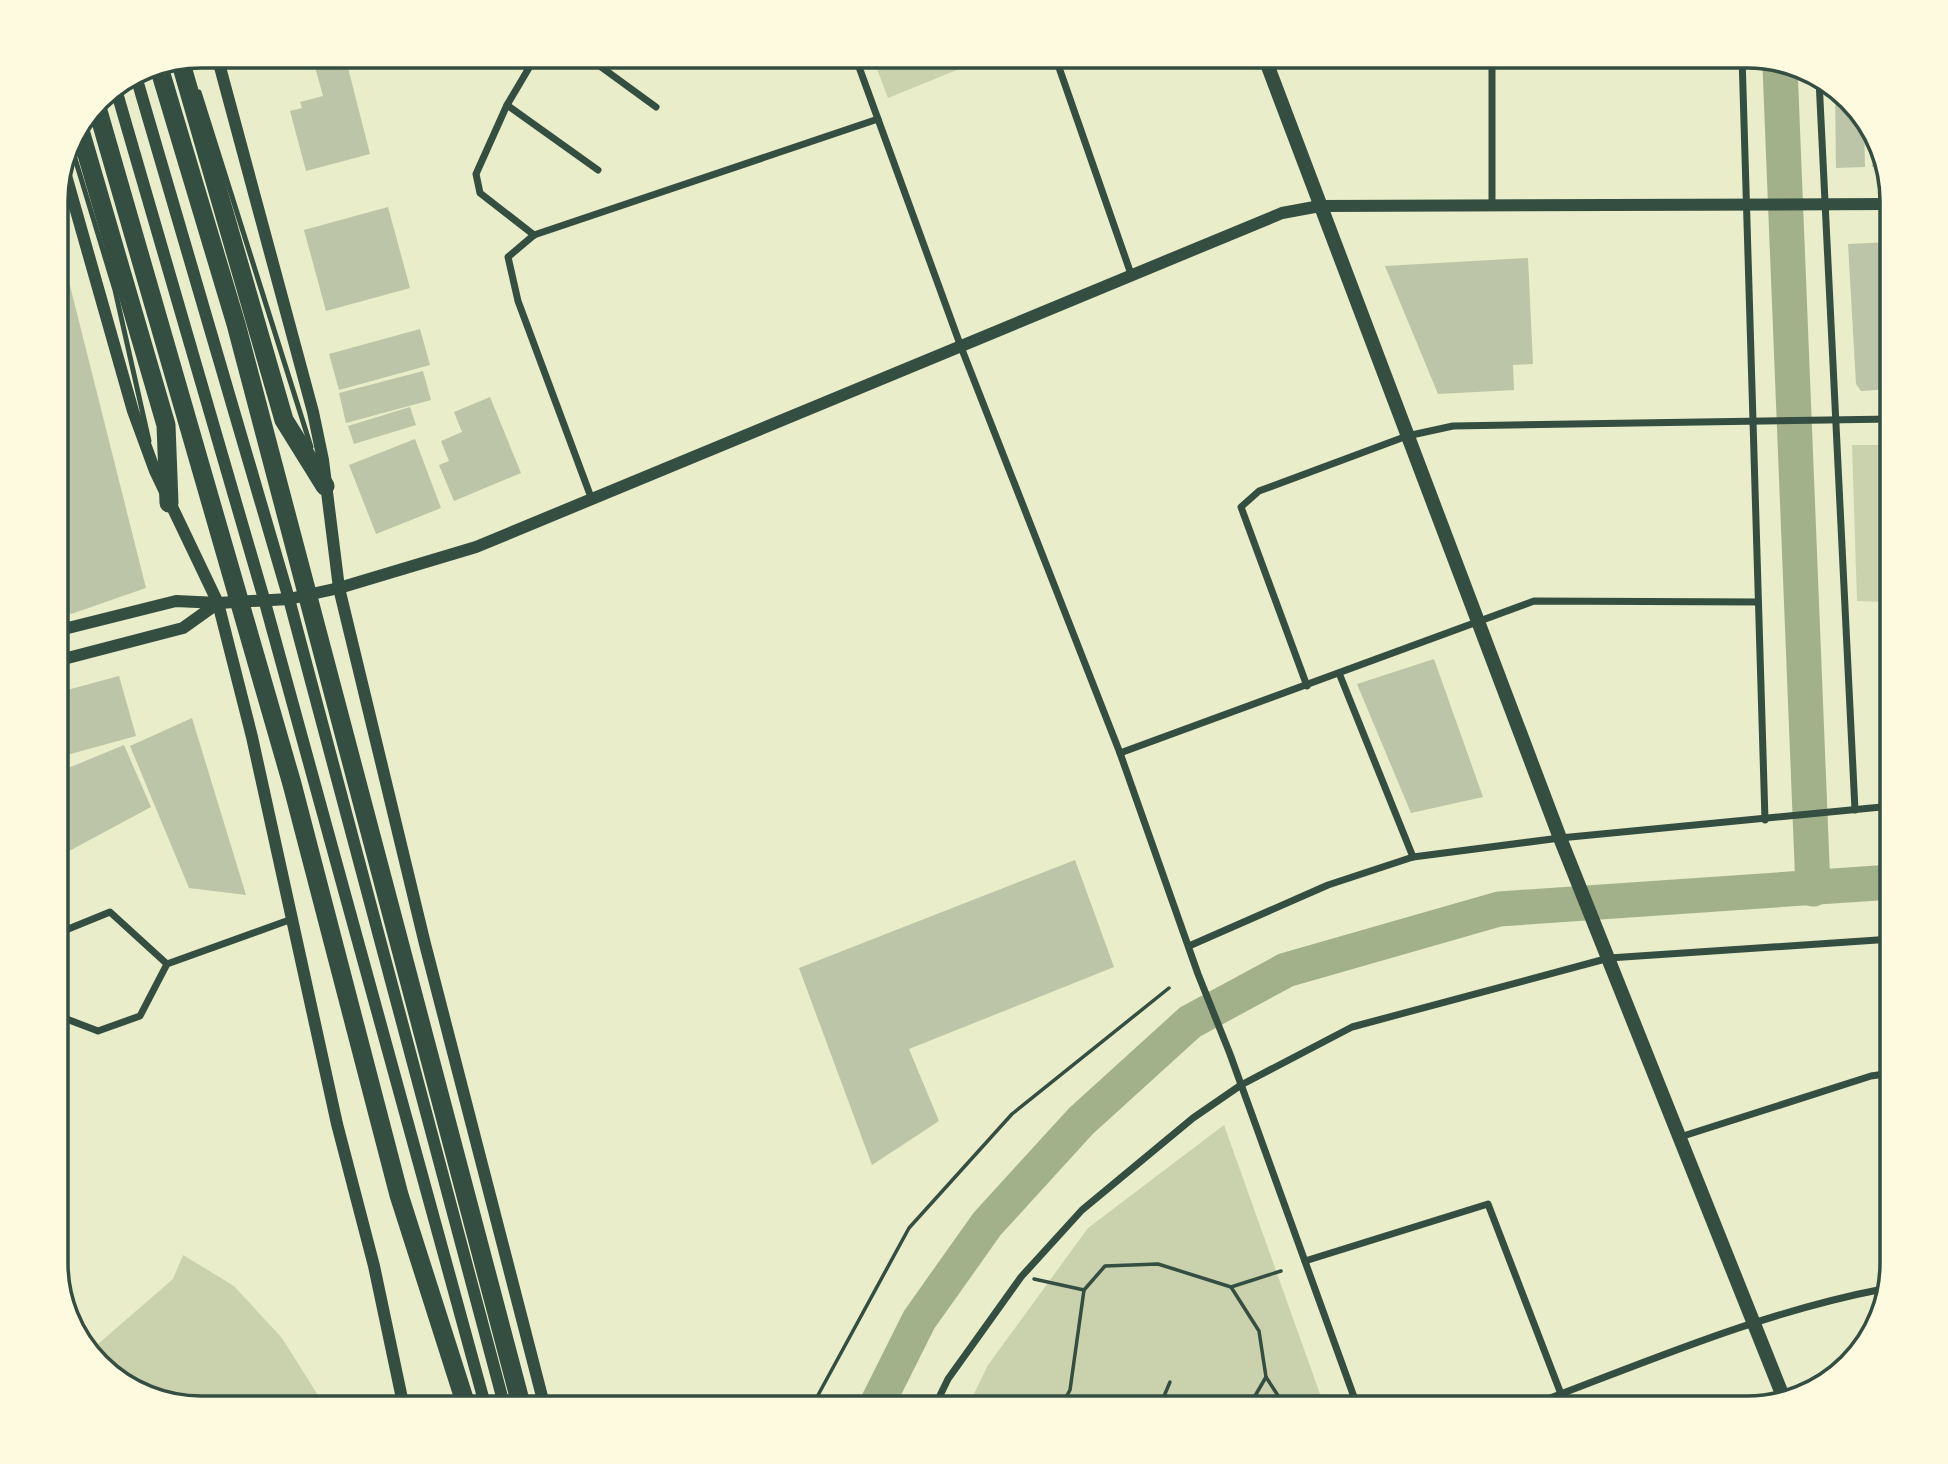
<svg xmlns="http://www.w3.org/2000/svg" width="1948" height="1464" viewBox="0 0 1948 1464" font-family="Inter,sans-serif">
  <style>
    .green { fill: #cad2ad }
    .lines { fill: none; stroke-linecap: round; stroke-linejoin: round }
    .river { stroke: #a3b18a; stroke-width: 35 }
    .building { fill: #bcc5a7 }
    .path { stroke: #344e41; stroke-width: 3.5 }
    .service { stroke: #344e41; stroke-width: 5 }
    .minor { stroke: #344e41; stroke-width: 7 }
    .tertiary { stroke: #344e41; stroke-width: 12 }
    .secondary { stroke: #344e41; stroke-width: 14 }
    .trunk { stroke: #344e41; stroke-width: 19 }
    .rim { fill: none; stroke: #344e41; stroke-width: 3.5 }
  </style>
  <rect width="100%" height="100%" fill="#e9edc9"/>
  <g class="green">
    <path d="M 872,56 L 965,56 L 969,65 L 888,98 Z"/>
    <path d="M 1852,445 L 1892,445 L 1892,602 L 1857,601 Z"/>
    <path d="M 1224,1125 L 1325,1408 L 967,1408 L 988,1365 L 1088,1228 Z"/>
    <path d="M 183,1255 L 234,1286 L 282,1338 L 326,1408 L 201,1408 L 112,1378 L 90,1351 L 173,1279 Z"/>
  </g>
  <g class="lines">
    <g class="river">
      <path d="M 1780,67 L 1813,889"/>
      <path d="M 875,1408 L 919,1320 L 987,1224 L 1081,1121 L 1190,1022 L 1286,970 L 1499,909 L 1892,882"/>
    </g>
  </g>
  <g class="building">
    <path d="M 275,56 L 311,56 L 311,57 L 278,66 Z"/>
    <path d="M 312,56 L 345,56 L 370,154 L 306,171 L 290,111 L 302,108 L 300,102 L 323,96 Z"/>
    <path d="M 1835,86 L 1864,121 L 1865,167 L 1836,168 Z"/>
    <path d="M 1871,130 L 1877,137 L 1884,167 L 1872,167 Z"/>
    <path d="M 388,207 L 410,288 L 326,311 L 304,230 Z"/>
    <path d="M 57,234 L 146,588 L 71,614 L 56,598 Z"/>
    <path d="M 1892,242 L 1892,389 L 1861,391 L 1856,384 L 1848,244 Z"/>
    <path d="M 1528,258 L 1533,364 L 1513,365 L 1514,390 L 1438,394 L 1385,266 Z"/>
    <path d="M 420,329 L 430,365 L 339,390 L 329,354 Z"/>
    <path d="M 423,371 L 431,400 L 346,423 L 339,393 Z"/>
    <path d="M 490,397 L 521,473 L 454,501 L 439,465 L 449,461 L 441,441 L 462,432 L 454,412 Z"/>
    <path d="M 410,407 L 416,425 L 354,444 L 348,426 Z"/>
    <path d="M 415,439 L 441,508 L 376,534 L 349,465 Z"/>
    <path d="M 1434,659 L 1483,797 L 1411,813 L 1357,684 Z"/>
    <path d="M 119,676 L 136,736 L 56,758 L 56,693 Z"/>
    <path d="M 192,718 L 246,895 L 189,888 L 130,746 Z"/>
    <path d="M 124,745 L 151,807 L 56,858 L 56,773 Z"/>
    <path d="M 1075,860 L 1114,967 L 909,1049 L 939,1121 L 872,1165 L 799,968 Z"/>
  </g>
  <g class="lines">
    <g class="path">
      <path d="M 1034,1279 L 1084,1290 L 1070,1390 L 1060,1408"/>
      <path d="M 1231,1287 L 1259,1331 L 1266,1377 L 1248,1408"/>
      <path d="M 1084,1290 L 1105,1266 L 1158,1264 L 1231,1287 L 1281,1271"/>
      <path d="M 1266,1377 L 1286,1408"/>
      <path d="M 811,1408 L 909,1228 L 1012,1114 L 1169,988"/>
      <path d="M 1159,1408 L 1170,1382"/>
    </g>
    <g class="service">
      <path d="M 199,92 L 311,447"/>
      <path d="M 70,142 L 115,290 L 149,441"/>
    </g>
    <g class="minor">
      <path d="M 586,56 L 656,107"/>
      <path d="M 855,56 L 961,347 L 1120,753 L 1198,974 L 1230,1054 L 1358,1408"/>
      <path d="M 1055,56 L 1131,274"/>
      <path d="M 1742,56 L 1765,820"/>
      <path d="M 1819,80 L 1855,810"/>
      <path d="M 507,105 L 598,170"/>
      <path d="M 1492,204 L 1492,56"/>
      <path d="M 534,235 L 480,193 L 476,174 L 507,105 L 536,56"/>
      <path d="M 592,500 L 518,301 L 508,257 L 534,235 L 878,119"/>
      <path d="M 1339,673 L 1413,857"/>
      <path d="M 1307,686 L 1241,507 L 1259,491 L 1407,436 L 1453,426 L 1892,419"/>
      <path d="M 1120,753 L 1534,601 L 1758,602"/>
      <path d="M 56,934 L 110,912 L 167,964"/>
      <path d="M 1189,946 L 1328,885 L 1413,857 L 1560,838 L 1892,806"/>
      <path d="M 56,1015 L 98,1031 L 140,1016 L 167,964 L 292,919"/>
      <path d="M 1680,1137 L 1871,1076 L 1892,1073"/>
      <path d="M 1305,1261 L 1488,1204 L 1561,1394"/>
      <path d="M 934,1408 L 948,1379 L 1021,1277 L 1082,1210 L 1193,1118 L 1241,1085 L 1352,1027 L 1609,958 L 1892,939"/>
      <path d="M 1524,1408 C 1642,1364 1758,1313 1883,1289"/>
    </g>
    <g class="tertiary">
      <path d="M 217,56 L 313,412 L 323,460 L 339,588 L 425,944 L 545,1408"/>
      <path d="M 135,73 L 289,599 L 505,1408"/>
      <path d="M 115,86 L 264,599 L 486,1408"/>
      <path d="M 63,165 L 133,411 L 155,471 L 218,603 L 252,737 L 337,1124 L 374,1266 L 404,1408"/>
      <path d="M 56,631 L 176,601 L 218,603 L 289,599 L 339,588 L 476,547 L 1282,213 L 1320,206 L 1892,204"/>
      <path d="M 56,661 L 183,628 L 218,603"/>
    </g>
    <path class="secondary" d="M 1264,56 L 1560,838 L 1784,1399"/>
    <g class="trunk">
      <path d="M 180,60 L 284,420 L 325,486"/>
      <path d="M 158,64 L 236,324 L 522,1408"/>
      <path d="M 96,104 L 292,784 L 399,1195 L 467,1408"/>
      <path d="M 79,127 L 166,425 L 169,503"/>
    </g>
  </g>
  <path d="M0 0H1948V1464H0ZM201 68H1747A133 133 0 0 1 1880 201V1263A133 133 0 0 1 1747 1396H201A133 133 0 0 1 68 1263V201A133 133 0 0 1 201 68Z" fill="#fefae0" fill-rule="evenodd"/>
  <path class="rim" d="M201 68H1747A133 133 0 0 1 1880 201V1263A133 133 0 0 1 1747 1396H201A133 133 0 0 1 68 1263V201A133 133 0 0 1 201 68Z"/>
</svg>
